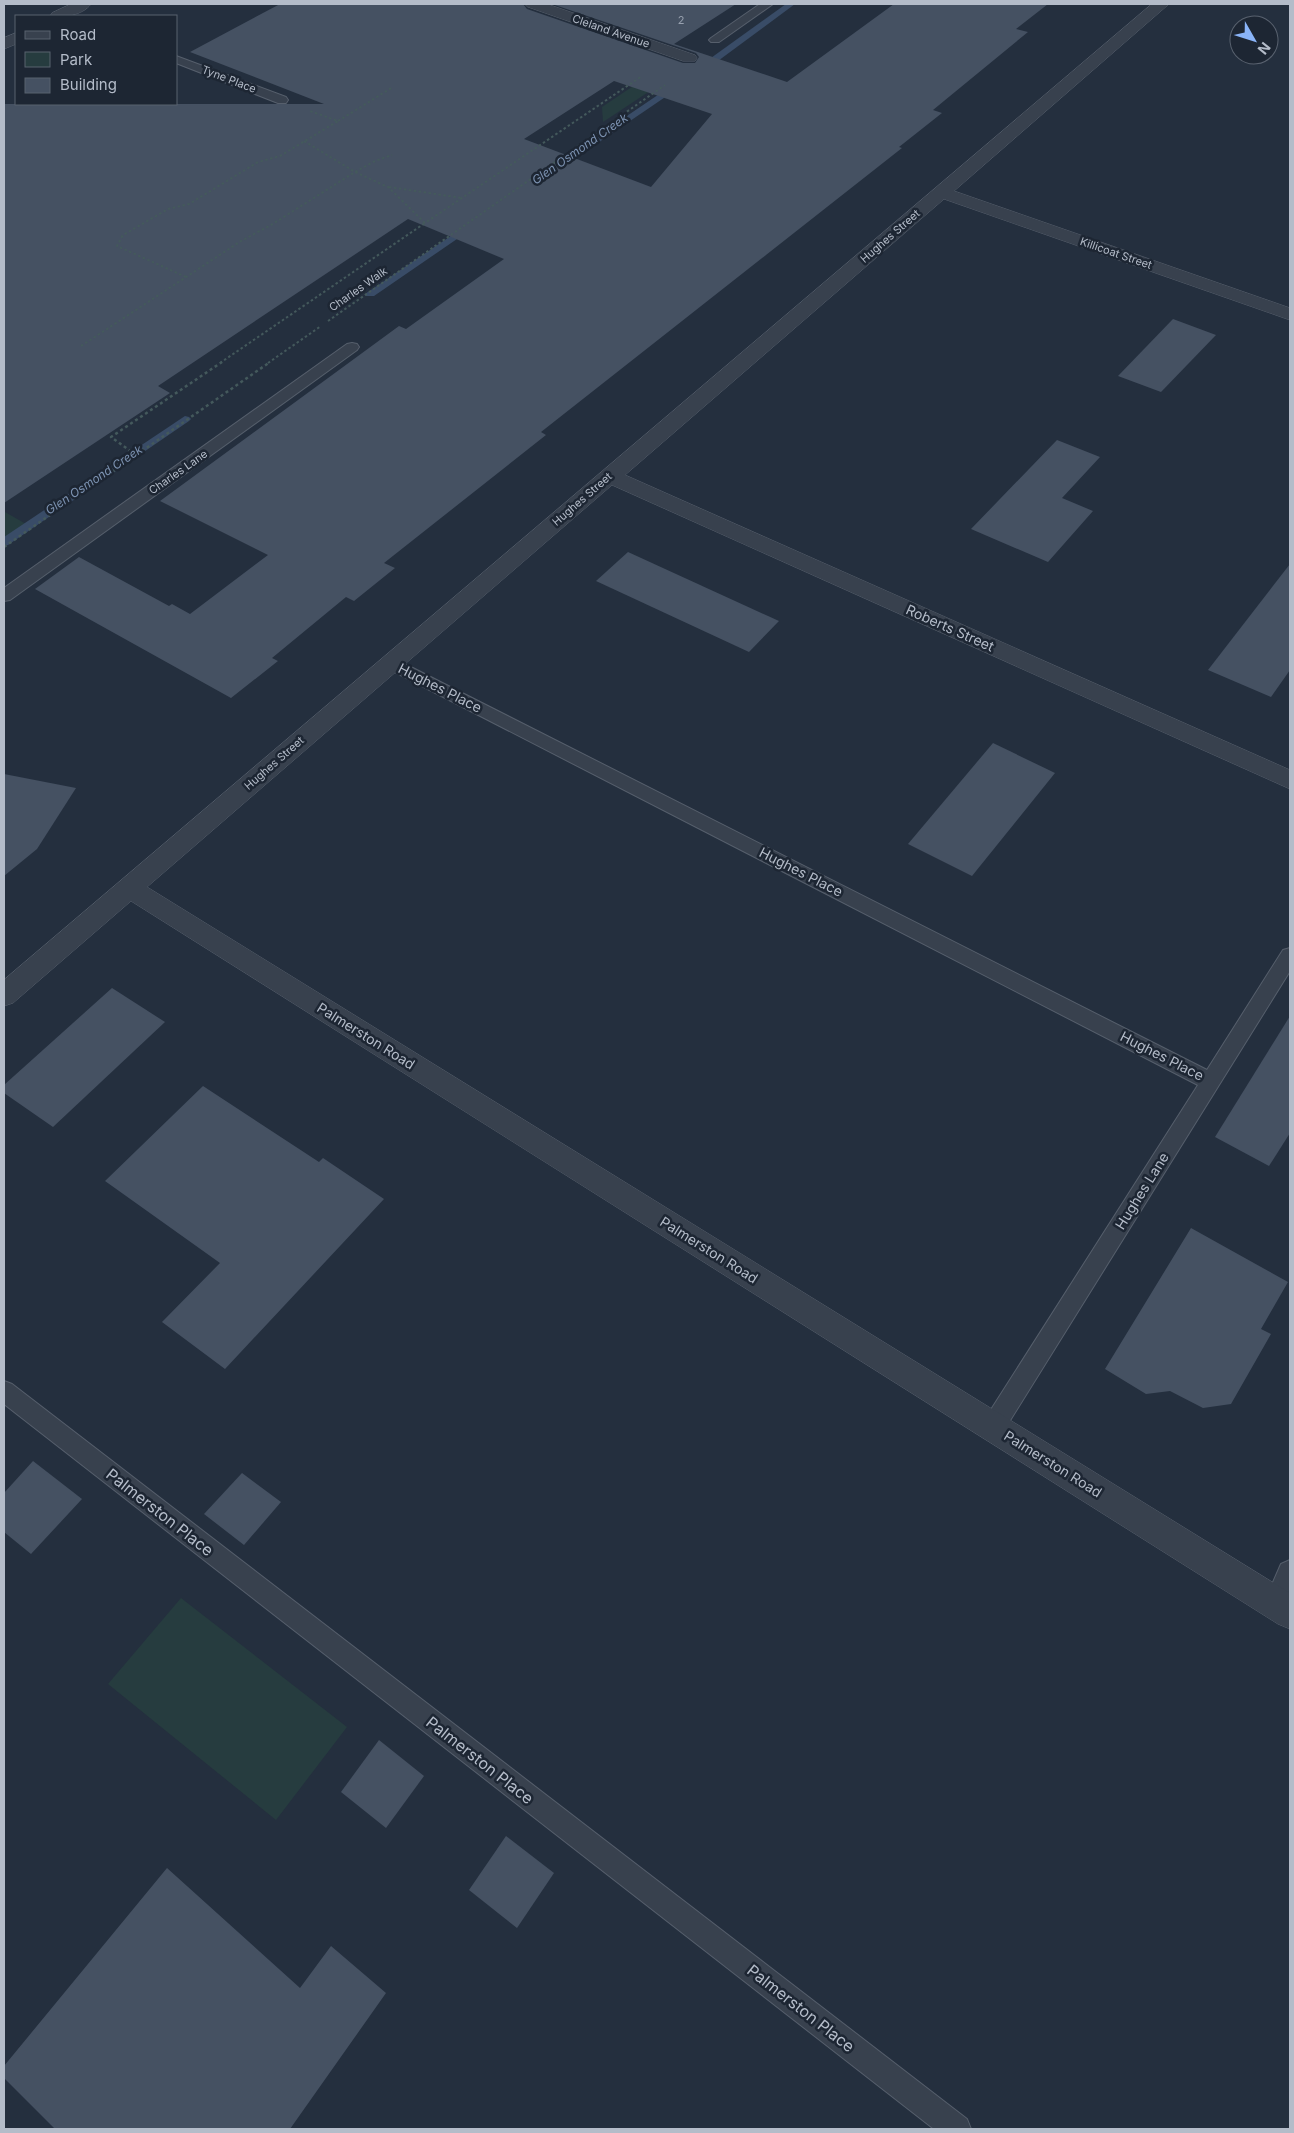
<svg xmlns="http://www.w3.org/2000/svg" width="1294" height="2133" viewBox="0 0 1294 2133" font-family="Inter,sans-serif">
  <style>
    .green { fill: #263c3f }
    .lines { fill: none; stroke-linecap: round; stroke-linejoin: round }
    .stream { fill: #394c67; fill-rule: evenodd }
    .building { fill: #455162; fill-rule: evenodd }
    .service-casing { stroke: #565f6c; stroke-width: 2 }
    .minor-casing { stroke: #565f6c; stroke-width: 1 }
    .path-far1 { stroke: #44595c; stroke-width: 2; stroke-dasharray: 2.5 2.5; stroke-linecap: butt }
    .path { stroke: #44595c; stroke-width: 2.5; stroke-dasharray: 3 3; stroke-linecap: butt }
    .service { fill: #38414e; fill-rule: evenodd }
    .minor { fill: #38414e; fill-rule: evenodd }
    .labels { text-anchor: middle; stroke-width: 5; stroke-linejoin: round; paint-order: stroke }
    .number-label { font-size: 11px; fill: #98a1af }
    .far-street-label { font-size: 11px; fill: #b4bcc9; stroke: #1d2633 }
    .far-water-label { font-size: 12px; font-style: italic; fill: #7c92b1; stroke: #1d2633 }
    .street-label { font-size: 14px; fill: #b4bcc9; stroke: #1d2633 }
    .near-street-label { font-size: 16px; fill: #b4bcc9; stroke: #1d2633 }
  </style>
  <rect width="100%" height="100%" fill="#242f3e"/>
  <g class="green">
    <path d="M 660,68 L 659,85 L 603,122 L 602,107 Z"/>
    <path d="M 5,512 L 26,524 L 4,539 L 4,513 Z"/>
    <path d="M 181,1598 L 347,1727 L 276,1820 L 108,1684 Z"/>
  </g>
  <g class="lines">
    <g class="stream">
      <path d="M 786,4 L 795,4 L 703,72 L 697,72 L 697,68 Z"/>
      <path d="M 677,82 L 681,85 L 680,87 L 558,170 L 555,171 L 550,168 Z"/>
      <path d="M 470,223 L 473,224 L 473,228 L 374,296 L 366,296 L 365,294 Z"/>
      <path d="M 185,416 L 189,417 L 191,419 L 189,421 L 8,545 L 4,546 L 4,537 Z"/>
    </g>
  </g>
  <g class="building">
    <path d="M 280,4 L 523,4 L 527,9 L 683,63 L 695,63 L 699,57 L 696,53 L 552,4 L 736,4 L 674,44 L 787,82 L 894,4 L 1048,4 L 1016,29 L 1028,32 L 933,110 L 942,113 L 899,147 L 902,148 L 541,432 L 546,435 L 384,563 L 395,568 L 354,601 L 346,597 L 272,658 L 278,661 L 231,698 L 35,589 L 79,557 L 169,606 L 172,604 L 190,614 L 268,555 L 160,501 L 399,326 L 406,329 L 504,259 L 408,219 L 158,386 L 170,393 L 4,503 L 4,104 L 324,104 L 190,52 ZM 614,81 L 712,114 L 651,187 L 524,139 Z"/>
    <path d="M 1173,319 L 1216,335 L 1161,392 L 1118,376 Z"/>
    <path d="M 1057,440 L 1100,457 L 1062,498 L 1093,511 L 1048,562 L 971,529 Z"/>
    <path d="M 628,552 L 779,621 L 749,652 L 596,581 Z"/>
    <path d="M 1290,564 L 1290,670 L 1271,697 L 1208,670 Z"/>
    <path d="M 993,743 L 1055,773 L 972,876 L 908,844 Z"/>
    <path d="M 4,774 L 76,788 L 37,849 L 4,876 Z"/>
    <path d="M 112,988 L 165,1022 L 53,1127 L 4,1093 L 4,1085 Z"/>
    <path d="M 1290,1016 L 1290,1133 L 1269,1166 L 1215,1137 Z"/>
    <path d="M 203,1086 L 319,1162 L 323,1158 L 384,1199 L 225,1369 L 162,1322 L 220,1263 L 105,1181 Z"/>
    <path d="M 1191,1228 L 1288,1282 L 1261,1329 L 1271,1334 L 1231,1404 L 1203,1408 L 1170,1391 L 1146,1394 L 1105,1369 Z"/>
    <path d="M 33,1461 L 82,1499 L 31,1554 L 4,1532 L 4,1493 Z"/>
    <path d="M 242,1473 L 281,1502 L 244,1545 L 204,1514 Z"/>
    <path d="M 379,1740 L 424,1776 L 386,1828 L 341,1792 Z"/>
    <path d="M 506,1836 L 554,1873 L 517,1928 L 469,1890 Z"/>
    <path d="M 167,1868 L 300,1988 L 331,1946 L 386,1993 L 290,2129 L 55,2129 L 4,2078 L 4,2066 Z"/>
  </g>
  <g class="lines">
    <defs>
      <g id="service">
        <path d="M 760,4 L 773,4 L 719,42 L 711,42 L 709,40 L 711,38 Z"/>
        <path d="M 176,56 L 286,97 L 288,100 L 286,103 L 278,103 L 176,63 Z"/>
        <path d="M 352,343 L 357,344 L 359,347 L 357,350 L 10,600 L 4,601 L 4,588 L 347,344 Z"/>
        <path d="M 391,657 L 1207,1070 L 1283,950 L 1290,948 L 1290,971 L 1001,1435 L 993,1438 L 985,1435 L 982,1427 L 985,1419 L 1198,1085 L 385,667 L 383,663 L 385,659 Z"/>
        <path d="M 4,1381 L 12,1384 L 967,2119 L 971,2129 L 934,2129 L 4,1404 Z"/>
        <path d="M 1290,1560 L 1290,1599 L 1285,1612 L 1276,1615 L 1267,1612 L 1264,1603 L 1281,1564 Z"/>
      </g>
      <g id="minor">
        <path d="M 71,4 L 91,4 C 82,16 64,17 50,16 L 52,13 Z"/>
        <path d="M 525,4 L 547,4 L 695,55 L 697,58 L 695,61 L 683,61 L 528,7 Z"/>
        <path d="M 1152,4 L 1169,4 L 954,191 L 1290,308 L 1290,320 L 944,199 L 625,475 L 1290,770 L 1290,789 L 612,485 L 147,887 L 1290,1593 L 1290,1629 L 1278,1624 L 131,901 L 13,1003 L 4,1006 L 4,980 Z"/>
        <path d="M 16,33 L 16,44 L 4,49 L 4,38 Z"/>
      </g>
    </defs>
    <use href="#service" class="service-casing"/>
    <use href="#minor" class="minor-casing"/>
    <g class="path-far1">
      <path d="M 338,121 L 393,87"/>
      <path d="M 304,141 L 355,172 L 388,187 L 425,223 L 642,76"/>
      <path d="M 389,187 L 462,198"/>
      <path d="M 186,277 L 117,246 L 123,235 L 168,209 L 189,204 L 258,162 L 280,156 L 338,121 L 310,111"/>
      <path d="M 328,321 L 665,85"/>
      <path d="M 81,346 L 241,241 L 271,225 L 355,172 L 375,161 L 392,155"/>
      <path d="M 220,363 L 425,223"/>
      <path d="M 268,363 L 321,326"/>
    </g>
    <g class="path">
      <path d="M 136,455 L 111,437 L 222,362"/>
      <path d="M 4,547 L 270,362"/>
    </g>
    <use href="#service" class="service"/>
    <use href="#minor" class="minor"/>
  </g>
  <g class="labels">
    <g class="number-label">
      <text x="681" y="24">2</text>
    </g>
    <g class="far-street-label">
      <text transform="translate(611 31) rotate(19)" y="4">Cleland Avenue</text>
      <text transform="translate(229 79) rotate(21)" y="4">Tyne Place</text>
      <text transform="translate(890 236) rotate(-41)" y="4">Hughes Street</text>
      <text transform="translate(1116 253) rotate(19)" y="4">Killicoat Street</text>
      <text transform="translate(358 289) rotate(-35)" y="4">Charles Walk</text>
      <text transform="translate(178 472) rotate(-35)" y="4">Charles Lane</text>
      <text transform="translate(582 499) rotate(-41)" y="4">Hughes Street</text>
      <text transform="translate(274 763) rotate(-41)" y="4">Hughes Street</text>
    </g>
    <g class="far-water-label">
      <text transform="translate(580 149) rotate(-35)" y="4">Glen Osmond Creek</text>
      <text transform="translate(94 480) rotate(-34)" y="4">Glen Osmond Creek</text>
    </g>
    <g class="street-label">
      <text transform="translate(950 628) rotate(24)" y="5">Roberts Street</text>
      <text transform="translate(440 688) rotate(27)" y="5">Hughes Place</text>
      <text transform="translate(801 872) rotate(27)" y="5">Hughes Place</text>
      <text transform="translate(366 1036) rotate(32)" y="5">Palmerston Road</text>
      <text transform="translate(1162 1056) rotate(27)" y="5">Hughes Place</text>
      <text transform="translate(1142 1191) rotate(-58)" y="5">Hughes Lane</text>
      <text transform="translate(709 1250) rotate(32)" y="5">Palmerston Road</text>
      <text transform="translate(1053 1464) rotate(32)" y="5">Palmerston Road</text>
    </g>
    <g class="near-street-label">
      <text transform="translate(160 1512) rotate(38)" y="6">Palmerston Place</text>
      <text transform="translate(480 1760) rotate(38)" y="6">Palmerston Place</text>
      <text transform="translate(801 2008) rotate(38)" y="6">Palmerston Place</text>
    </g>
  </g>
  <rect width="1294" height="2133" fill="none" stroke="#b4bcc9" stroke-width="10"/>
  <rect x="15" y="15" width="162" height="90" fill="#1d2633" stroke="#59626f"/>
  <rect x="25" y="31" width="25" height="8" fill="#38414e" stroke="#59626f"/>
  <text x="60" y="40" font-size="15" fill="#b4bcc9">Road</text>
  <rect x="25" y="52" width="25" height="15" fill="#263c3f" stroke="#59626f"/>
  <text x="60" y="65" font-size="15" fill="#b4bcc9">Park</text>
  <rect x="25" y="78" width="25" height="15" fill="#455162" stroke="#59626f"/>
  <text x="60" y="90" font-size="15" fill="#b4bcc9">Building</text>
  <g transform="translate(1254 40) rotate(129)"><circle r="24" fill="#1d2633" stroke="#59626f"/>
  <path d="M0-4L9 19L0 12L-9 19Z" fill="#8ab4f8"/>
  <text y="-8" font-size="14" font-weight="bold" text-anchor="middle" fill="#b4bcc9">N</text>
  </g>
</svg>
